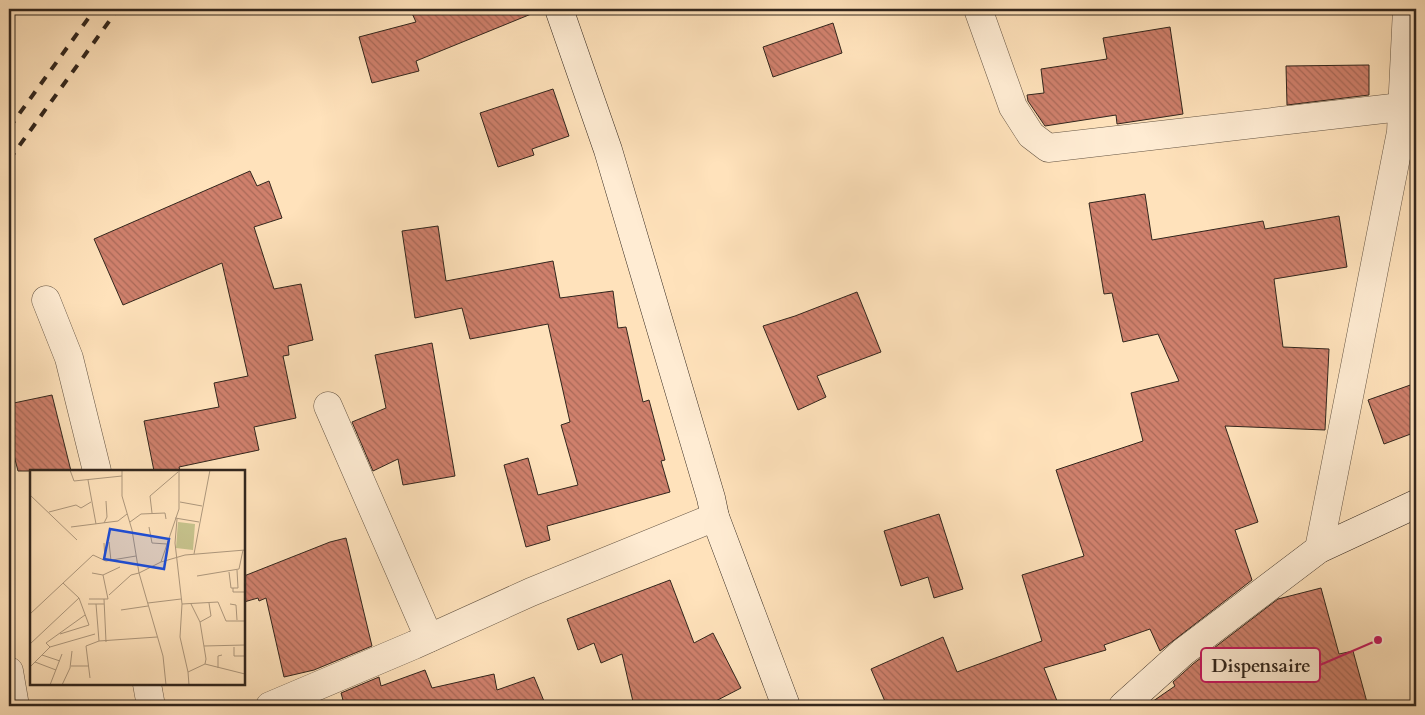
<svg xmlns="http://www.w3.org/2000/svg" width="1425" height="715" viewBox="0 0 1425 715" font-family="Cardo,serif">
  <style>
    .building { fill: url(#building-back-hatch); stroke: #32261d }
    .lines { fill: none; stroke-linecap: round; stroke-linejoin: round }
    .minor-casing { stroke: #655544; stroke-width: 29 }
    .secondary-casing { stroke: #32261d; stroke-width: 29 }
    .minor { stroke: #ffecd3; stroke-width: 28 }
    .secondary { stroke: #ffecd3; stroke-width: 28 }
    .rail { stroke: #32261d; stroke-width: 4; stroke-dasharray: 9 9; stroke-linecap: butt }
    .inset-road { fill: none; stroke: #ad977c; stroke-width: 1 }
    .view { fill: #1d4ed8; fill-opacity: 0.15; stroke: #1d4ed8; stroke-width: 2.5 }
    .inset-edge { fill: none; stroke: #32261d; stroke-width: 2.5 }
    .leader { fill: none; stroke: #c2185b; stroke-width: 2 }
    .callout-dot { fill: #c2185b; stroke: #ffecd3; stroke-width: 2 }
    .callout { fill: #ffecd3; stroke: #c2185b; stroke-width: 2 }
    .callout-label { font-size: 19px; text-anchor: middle; font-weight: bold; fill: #32261d }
  </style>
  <defs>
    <pattern id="building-back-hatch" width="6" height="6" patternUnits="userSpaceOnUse" patternTransform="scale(1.25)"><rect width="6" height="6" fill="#cf806c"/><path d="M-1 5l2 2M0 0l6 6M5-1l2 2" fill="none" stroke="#a96958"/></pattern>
  </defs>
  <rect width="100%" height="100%" fill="#ffe2bb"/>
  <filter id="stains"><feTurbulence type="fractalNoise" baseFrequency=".004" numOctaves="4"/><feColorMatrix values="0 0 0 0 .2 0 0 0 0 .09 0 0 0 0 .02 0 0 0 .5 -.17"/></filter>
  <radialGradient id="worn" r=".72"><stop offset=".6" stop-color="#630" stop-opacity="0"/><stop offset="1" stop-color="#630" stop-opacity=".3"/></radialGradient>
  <g class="building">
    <path d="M 410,9 L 541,9 L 541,10 L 416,61 L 419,71 L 372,83 L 359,37 L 416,22 Z"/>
    <path d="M 833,23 L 842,53 L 773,77 L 763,47 Z"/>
    <path d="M 1170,27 L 1183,114 L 1117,124 L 1116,115 L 1045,126 L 1028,101 L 1027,95 L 1044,93 L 1041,69 L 1107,59 L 1103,38 Z"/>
    <path d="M 1369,65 L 1369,95 L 1287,105 L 1286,66 Z"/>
    <path d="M 553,89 L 569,136 L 532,149 L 534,155 L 498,167 L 480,113 Z"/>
    <path d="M 250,171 L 257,186 L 269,181 L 282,218 L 254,227 L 274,289 L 301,284 L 313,340 L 288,346 L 289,355 L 283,356 L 296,418 L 254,427 L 259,450 L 179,467 L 180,471 L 154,471 L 144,421 L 219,407 L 214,383 L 248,376 L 222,263 L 123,305 L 94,239 Z"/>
    <path d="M 1145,194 L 1152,240 L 1263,221 L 1265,229 L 1339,216 L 1347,267 L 1274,279 L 1283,347 L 1329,349 L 1325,430 L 1225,426 L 1258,522 L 1235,530 L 1252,580 L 1160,651 L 1150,629 L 1104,645 L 1106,650 L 1044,668 L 1059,706 L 887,706 L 871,669 L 943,637 L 957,672 L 1042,641 L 1022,575 L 1084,556 L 1056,470 L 1143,441 L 1131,393 L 1179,381 L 1158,334 L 1123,342 L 1112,293 L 1104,294 L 1089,203 Z"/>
    <path d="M 438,226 L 446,281 L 553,261 L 560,298 L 613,291 L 618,328 L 626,327 L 643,402 L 649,400 L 665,460 L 661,461 L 670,492 L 547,526 L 550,540 L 526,547 L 504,465 L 528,458 L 538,495 L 578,485 L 561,425 L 570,422 L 548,324 L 470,339 L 462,308 L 415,318 L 402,231 Z"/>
    <path d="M 857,292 L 881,352 L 817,376 L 826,397 L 798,410 L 763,326 L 795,316 Z"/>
    <path d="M 432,343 L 455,476 L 403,485 L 398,459 L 373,471 L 352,422 L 386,408 L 375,355 Z"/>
    <path d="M 1416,383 L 1416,432 L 1384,444 L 1368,400 Z"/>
    <path d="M 52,395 L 71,471 L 18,471 L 9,436 L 9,404 Z"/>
    <path d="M 939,514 L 963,589 L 934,598 L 928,577 L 901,586 L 884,531 Z"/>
    <path d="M 346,538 L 372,646 L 314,670 L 284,677 L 266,598 L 259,601 L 258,598 L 244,602 L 244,576 L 330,542 Z"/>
    <path d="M 670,580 L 694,643 L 713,633 L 741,688 L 706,706 L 634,706 L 622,654 L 601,663 L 594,643 L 578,650 L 567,619 Z"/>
    <path d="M 1321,588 L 1339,654 L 1353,651 L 1368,706 L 1146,706 L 1175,686 L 1173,682 L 1193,664 L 1278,599 Z"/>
    <path d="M 425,670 L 432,688 L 494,674 L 497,690 L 534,677 L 546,706 L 335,706 L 334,703 L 343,700 L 341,693 L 379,677 L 381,686 Z"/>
  </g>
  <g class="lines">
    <defs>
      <g id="minor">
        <path d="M 978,9 L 1013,107 L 1031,135 L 1048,148 L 1401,107"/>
        <path d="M 46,300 L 69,358 L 97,471"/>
        <path d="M 328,406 L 429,638"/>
        <path d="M 1319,549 L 1401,132 L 1407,9"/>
        <path d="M 9,671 L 15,706"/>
        <path d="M 147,684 L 151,706"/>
        <path d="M 270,706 L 414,645 L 531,592 L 715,517"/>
      </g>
      <g id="secondary">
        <path d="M 559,9 L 608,150 L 711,498 L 715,517 L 786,706"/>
        <path d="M 1123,706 L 1183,652 L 1319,549 L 1416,504"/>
      </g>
    </defs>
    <use href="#minor" class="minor-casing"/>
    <use href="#secondary" class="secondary-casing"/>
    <use href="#minor" class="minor"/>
    <use href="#secondary" class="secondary"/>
    <g class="rail">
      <path d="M 9,128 L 95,9"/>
      <path d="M 9,160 L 118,9"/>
    </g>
  </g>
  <g transform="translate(30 470)">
    <rect width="215" height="215" fill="#ffe2bb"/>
    <path d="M 148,52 L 165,54 L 163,80 L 146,78 Z" fill="#c6c28c"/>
    <path class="inset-road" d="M 40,0 L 44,11 L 92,6M 92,0 L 92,26 L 102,60 L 109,103 L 131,92 L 155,85 L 215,80M 58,10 L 66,54M 0,25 L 47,70M 150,32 L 172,36M 19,42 L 46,35 L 51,38 L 61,32M 122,43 L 120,26 L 148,2M 145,48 L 169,52M 147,49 L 145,73 L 152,134 L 150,167 L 158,202M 100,52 L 111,44 L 135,43 L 136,49M 74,53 L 77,47 L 76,31M 41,57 L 88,51 L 97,44M 119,57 L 122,73 L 137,74M 79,72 L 81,91M 74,73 L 75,91M 164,84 L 180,0M 131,92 L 149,39 L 149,0M 199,102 L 201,118 L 208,118 L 207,100M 73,105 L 90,97M 167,106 L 209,99 L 213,80M 203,118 L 203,122 L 215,122M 79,125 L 101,105 L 109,103 L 133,186 L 136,215M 59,129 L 78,129 L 73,105 L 62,103M 74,129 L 76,172M 118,133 L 151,129M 58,134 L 74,134M 66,134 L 69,171M 152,134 L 188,132 L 196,151 L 215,151M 200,134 L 206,135 L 207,150M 91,140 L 118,136M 0,144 L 63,85 L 76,91 L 106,86M 170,152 L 181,146 L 179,133M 30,164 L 59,155 L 49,128M 0,174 L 49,128 L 33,113M 174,176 L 215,175M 20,177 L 16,173 L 55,145M 204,177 L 204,186 L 215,186M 12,185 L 30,191M 5,192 L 26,200M 175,194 L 215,204M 41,196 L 58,196M 0,197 L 20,177 L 65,164M 188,198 L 188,186 L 192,185M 60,208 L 56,176 L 69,171 L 127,167M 20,215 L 32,184M 32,215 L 40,198 L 42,181M 159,215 L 158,202 L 175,194 L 176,189 L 170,152 L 161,134"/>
    <path class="view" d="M 80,59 L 139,69 L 134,99 L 74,89 Z"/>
    <rect width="215" height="215" class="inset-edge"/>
  </g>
  <path class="leader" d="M1378 640L1320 665"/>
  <circle class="callout-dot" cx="1378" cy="640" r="5"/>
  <rect class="callout" x="1201" y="648" width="119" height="34" rx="5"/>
  <g class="callout-label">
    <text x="1261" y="672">Dispensaire</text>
  </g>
  <rect width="1425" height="715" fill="none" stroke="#ffe2bb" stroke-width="30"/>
  <rect x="10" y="10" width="1405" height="695" fill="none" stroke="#32261d" stroke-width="2.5"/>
  <rect x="15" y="15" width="1395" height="685" fill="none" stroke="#32261d"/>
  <rect width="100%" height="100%" filter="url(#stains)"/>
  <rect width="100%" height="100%" fill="url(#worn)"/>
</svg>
